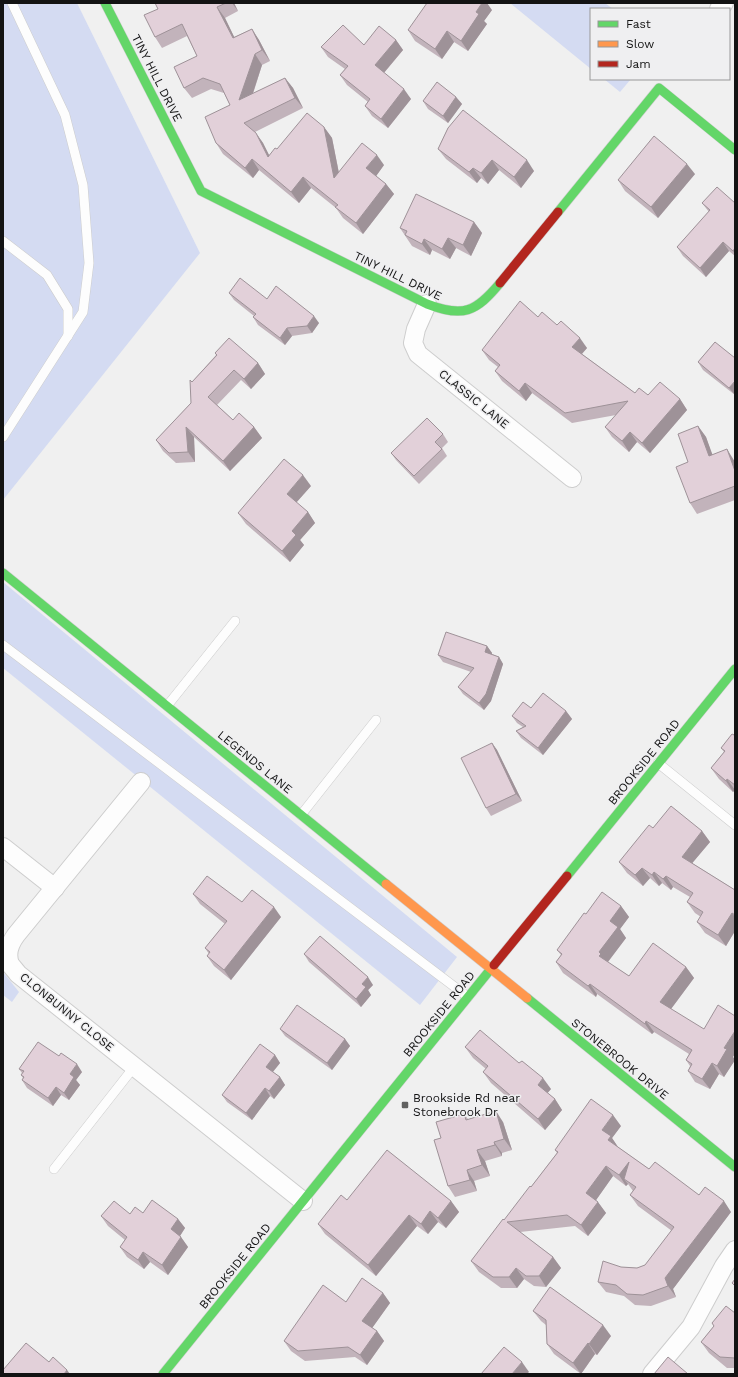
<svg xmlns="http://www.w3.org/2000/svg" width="738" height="1377" viewBox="0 0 738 1377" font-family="'Work Sans',sans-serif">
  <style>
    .green { fill: #d4dbf2 }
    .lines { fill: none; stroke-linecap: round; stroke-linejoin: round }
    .lane-casing { stroke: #cdcdcd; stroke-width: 10 }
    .street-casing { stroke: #cdcdcd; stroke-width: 20 }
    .fast-casing { stroke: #cdcdcd; stroke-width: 10 }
    .slow-casing { stroke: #cdcdcd; stroke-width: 10 }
    .jam-casing { stroke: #cdcdcd; stroke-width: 10 }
    .lane { stroke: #fdfdfd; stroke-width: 9 }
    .street { stroke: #fdfdfd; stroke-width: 18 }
    .fast { stroke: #63d668; stroke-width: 9 }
    .slow { stroke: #ff974d; stroke-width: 9 }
    .jam { stroke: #b3261e; stroke-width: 9 }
    .wall { fill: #c2b3bb }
    .shaded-wall { fill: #9e9298 }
    .building { fill: #e2d0d9; stroke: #9e9298 }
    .poi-dot { fill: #606060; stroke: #efeff1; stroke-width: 1.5 }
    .labels { text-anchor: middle; stroke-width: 3; stroke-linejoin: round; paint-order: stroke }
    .street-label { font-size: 12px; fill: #131313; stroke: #efeff1 }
    .poi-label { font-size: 12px; fill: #131313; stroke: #efeff1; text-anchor: start }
  </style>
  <rect width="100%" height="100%" fill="#f0f0f0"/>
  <g class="green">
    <path d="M 3,3 L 77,3 L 200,253 L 3,500 Z"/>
    <path d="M 510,3 L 605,3 L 613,9 L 591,9 L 591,69 Z"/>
    <path d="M 604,79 L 631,79 L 620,92 Z"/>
    <path d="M 3,582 L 457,957 L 420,1005 L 3,668 Z"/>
    <path d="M 3,972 L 19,992 L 12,1002 L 3,995 Z"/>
  </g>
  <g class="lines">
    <defs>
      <g id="lane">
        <path d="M 3,241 L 47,275 L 68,309 L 68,336"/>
        <path d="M 3,437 L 83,312 L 89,263 L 83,185 L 65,115 L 12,3"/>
        <path d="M 3,645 L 468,997"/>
        <path d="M 167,706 L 235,621"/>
        <path d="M 658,763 L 735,825"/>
        <path d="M 301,815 L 376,720"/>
        <path d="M 54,1169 L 134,1067"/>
      </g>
      <g id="street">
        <path d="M 719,9 L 724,3"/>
        <path d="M 427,304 L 416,329 L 413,343 L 418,354 L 572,478"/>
        <path d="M 141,782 L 16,935 C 10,943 6,954 10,964 C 12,967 16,971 18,974 L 303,1201"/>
        <path d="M 3,847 L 55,888"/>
        <path d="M 652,1374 L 691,1327 L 724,1266 L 735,1250"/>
      </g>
      <g id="fast">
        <path d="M 105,3 L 201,191 L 427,304 C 463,318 476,312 500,283"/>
        <path d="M 558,212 L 659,88 L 735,150"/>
        <path d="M 3,573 L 386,884"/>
        <path d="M 567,876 L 735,669"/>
        <path d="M 527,998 L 735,1167"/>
        <path d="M 163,1374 L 494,965"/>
      </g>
      <path id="slow" d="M 386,884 L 527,998"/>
      <g id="jam">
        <path d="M 500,283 L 558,212"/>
        <path d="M 494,965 L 567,876"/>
      </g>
    </defs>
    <use href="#lane" class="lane-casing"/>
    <use href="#street" class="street-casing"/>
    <use href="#fast" class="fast-casing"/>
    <use href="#slow" class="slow-casing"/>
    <use href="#jam" class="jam-casing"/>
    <use href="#lane" class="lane"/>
    <use href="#street" class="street"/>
    <use href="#fast" class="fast"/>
    <use href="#slow" class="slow"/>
    <use href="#jam" class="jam"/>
  </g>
  <g class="wall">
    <path d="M 155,3 L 234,3 L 238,11 L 225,18 L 234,37 L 252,29 L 259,40 L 270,61 L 262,65 L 253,94 L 285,78 L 293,88 L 303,108 L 255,132 L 263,143 L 269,155 L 277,149 L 324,127 L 332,138 L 339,173 L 384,165 L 376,176 L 386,184 L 394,194 L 363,234 L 343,218 L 336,208 L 311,188 L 299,203 L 259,170 L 253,178 L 223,154 L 216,143 L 230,105 L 224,93 L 211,89 L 192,98 L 184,88 L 197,56 L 187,36 L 162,48 L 155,37 L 158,9 Z"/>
    <path d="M 492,10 L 484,21 L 487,24 L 468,51 L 454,42 L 442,59 L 415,41 L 408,30 Z"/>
    <path d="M 396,40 L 403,50 L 384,73 L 411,99 L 388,128 L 372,116 L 365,106 L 368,102 L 347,85 L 340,75 L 345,69 L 328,57 L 321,47 L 364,45 Z"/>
    <path d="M 456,97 L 462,104 L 448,123 L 428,109 L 423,101 Z"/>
    <path d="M 448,128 L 534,171 L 521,188 L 499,170 L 488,184 L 481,178 L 477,183 L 446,159 L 438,149 Z"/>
    <path d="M 695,174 L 658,218 L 625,191 L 618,180 Z"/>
    <path d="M 702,203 L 735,203 L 735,256 L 729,251 L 706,277 L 683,256 L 677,247 L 709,212 Z"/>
    <path d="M 474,222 L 482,233 L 471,256 L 456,248 L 450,259 L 432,250 L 430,255 L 412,246 L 400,228 Z"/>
    <path d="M 229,293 L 267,299 L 319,323 L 312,333 L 292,336 L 285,345 L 258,325 L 253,317 L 254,316 L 234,300 Z"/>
    <path d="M 538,317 L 557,325 L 587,348 L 582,354 L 635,393 L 648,395 L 680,399 L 687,410 L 650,453 L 637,442 L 629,452 L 612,437 L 605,427 L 616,415 L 572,423 L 532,393 L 526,401 L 502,381 L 495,371 L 498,367 L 489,360 L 482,350 Z"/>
    <path d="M 715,342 L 735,395 L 703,370 L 698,362 Z"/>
    <path d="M 215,353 L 258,363 L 265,374 L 251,389 L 241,380 L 217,405 L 233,420 L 254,427 L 262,438 L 230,471 L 194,437 L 195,462 L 176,463 L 163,451 L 156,440 L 191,403 L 192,382 L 216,355 Z"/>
    <path d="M 698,426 L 706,437 L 712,455 L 734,460 L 735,462 L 735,500 L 697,514 L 690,503 L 688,462 Z"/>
    <path d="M 443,434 L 448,442 L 442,448 L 447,456 L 419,484 L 396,460 L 391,453 Z"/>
    <path d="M 311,486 L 296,503 L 308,512 L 315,523 L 300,540 L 304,545 L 290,562 L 246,524 L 238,513 Z"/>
    <path d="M 487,646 L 492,653 L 492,654 L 499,657 L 503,664 L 491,701 L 484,710 L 463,694 L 458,687 L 471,672 L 443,662 L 438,655 Z"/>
    <path d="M 531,708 L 566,711 L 572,719 L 543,755 L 521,738 L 516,731 L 523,727 L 517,723 L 512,716 Z"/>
    <path d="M 735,733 L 735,790 L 733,792 L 719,779 L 711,768 L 724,752 L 721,748 Z"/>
    <path d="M 492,743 L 497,750 L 522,801 L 491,816 L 486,808 Z"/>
    <path d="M 653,828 L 702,831 L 710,842 L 692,863 L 735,890 L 735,931 L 726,946 L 705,933 L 697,922 L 701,917 L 695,913 L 687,902 L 690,897 L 673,887 L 671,890 L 662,883 L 659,886 L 650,878 L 643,886 L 627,873 L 619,862 Z"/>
    <path d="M 193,894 L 242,902 L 281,917 L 231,980 L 214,966 L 207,956 L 209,954 L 205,948 L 225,924 L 200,904 Z"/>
    <path d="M 621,906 L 629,917 L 620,929 L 626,938 L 608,962 L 629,976 L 686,967 L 694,978 L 671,1009 L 733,1057 L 735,1060 L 724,1077 L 719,1074 L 710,1089 L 695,1082 L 688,1071 L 690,1066 L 686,1060 L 689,1054 L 654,1032 L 652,1034 L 597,994 L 596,997 L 563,973 L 556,962 L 561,955 L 557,950 Z"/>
    <path d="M 304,954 L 373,985 L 368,990 L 371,995 L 361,1007 L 309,962 Z"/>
    <path d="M 280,1029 L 345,1039 L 350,1046 L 332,1070 L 285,1036 Z"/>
    <path d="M 465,1047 L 551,1089 L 547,1093 L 555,1099 L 562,1110 L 545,1130 L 491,1083 L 483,1072 L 486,1069 L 473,1058 Z"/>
    <path d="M 275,1055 L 280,1063 L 273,1072 L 280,1077 L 285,1085 L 274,1099 L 270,1096 L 252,1120 L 227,1102 L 222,1095 Z"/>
    <path d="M 19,1069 L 82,1072 L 76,1080 L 80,1085 L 69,1100 L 61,1095 L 53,1106 L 27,1088 L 22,1080 L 23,1078 L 21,1075 L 22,1073 Z"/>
    <path d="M 464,1114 L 468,1119 L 503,1122 L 512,1150 L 502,1153 L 502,1156 L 485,1161 L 490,1176 L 474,1181 L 477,1191 L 455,1197 L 448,1186 L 441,1138 Z"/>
    <path d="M 621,1126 L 612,1138 L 618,1147 L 649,1169 L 699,1195 L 731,1212 L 673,1289 L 676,1297 L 651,1306 L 635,1305 L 624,1296 L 606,1292 L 598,1282 L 621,1267 L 637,1268 L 645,1265 L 672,1231 L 638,1206 L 630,1195 L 633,1191 L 628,1184 L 626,1186 L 613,1176 L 596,1200 L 606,1213 L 588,1236 L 575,1226 L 520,1232 L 553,1257 L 561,1268 L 546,1287 L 534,1286 L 524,1279 L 517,1288 L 501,1288 L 479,1272 L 471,1261 L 531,1187 L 557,1153 L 555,1150 Z"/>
    <path d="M 347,1200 L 451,1201 L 459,1212 L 446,1228 L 438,1222 L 428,1234 L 417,1226 L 376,1276 L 325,1234 L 318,1224 Z"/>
    <path d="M 143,1213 L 178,1219 L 185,1228 L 180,1236 L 188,1247 L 168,1275 L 150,1262 L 144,1269 L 127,1257 L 120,1247 L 125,1240 L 108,1226 L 101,1216 Z"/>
    <path d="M 383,1293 L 390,1303 L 372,1328 L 377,1331 L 384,1341 L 367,1365 L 355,1357 L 305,1361 L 291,1351 L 284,1341 L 346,1302 Z"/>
    <path d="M 533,1311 L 611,1336 L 597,1355 L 595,1354 L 581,1374 L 554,1354 L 547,1344 L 546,1325 L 541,1321 Z"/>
    <path d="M 735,1313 L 735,1368 L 727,1368 L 709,1353 L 701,1342 L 714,1326 L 712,1323 Z"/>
  </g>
  <g class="shaded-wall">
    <path d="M 232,3 L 234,3 L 238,11 Z"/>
    <path d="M 482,3 L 487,3 L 492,10 L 484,21 L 487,24 L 468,51 L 461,41 L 476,12 Z"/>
    <path d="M 217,7 L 225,18 L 240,49 L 233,38 Z"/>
    <path d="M 252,29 L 259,40 L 270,61 L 262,50 Z"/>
    <path d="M 447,31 L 454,42 L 442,59 L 435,49 Z"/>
    <path d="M 396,40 L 403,50 L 382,75 L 375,65 Z"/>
    <path d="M 255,54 L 262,65 L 247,111 L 239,100 Z"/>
    <path d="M 285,78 L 293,88 L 303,108 L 295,98 Z"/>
    <path d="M 404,89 L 411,99 L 388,128 L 381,119 Z"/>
    <path d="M 456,97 L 462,104 L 448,123 L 443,116 Z"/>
    <path d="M 324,127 L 332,138 L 342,189 L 334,178 Z"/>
    <path d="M 256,133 L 263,143 L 275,167 L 268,157 Z"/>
    <path d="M 377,155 L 384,165 L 374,179 L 366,168 Z"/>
    <path d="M 252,159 L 259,170 L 253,178 L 245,168 Z"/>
    <path d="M 492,160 L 499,170 L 488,184 L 481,173 Z"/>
    <path d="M 527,160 L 534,171 L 521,188 L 514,177 Z"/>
    <path d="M 687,164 L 695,174 L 658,218 L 651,207 Z"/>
    <path d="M 473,168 L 481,178 L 477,183 L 469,172 Z"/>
    <path d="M 303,177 L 311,188 L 299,203 L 291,192 Z"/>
    <path d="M 386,184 L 394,194 L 363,234 L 356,223 Z"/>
    <path d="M 474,222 L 482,233 L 471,256 L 463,245 Z"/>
    <path d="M 448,238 L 456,248 L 450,259 L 442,249 Z"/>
    <path d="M 424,239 L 432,250 L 430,255 L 422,244 Z"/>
    <path d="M 723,242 L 729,251 L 706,277 L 700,268 Z"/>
    <path d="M 735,248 L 735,254 L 733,251 Z"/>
    <path d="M 314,316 L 319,323 L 312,333 L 307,326 Z"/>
    <path d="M 287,328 L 292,336 L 285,345 L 280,338 Z"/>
    <path d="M 580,338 L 587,348 L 579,357 L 572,347 Z"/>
    <path d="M 258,363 L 265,374 L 251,389 L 244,379 Z"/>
    <path d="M 735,381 L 735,395 L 729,388 Z"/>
    <path d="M 525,383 L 532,393 L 526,401 L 519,391 Z"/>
    <path d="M 680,399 L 687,410 L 650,453 L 642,443 Z"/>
    <path d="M 698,426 L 706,437 L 717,467 L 709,456 Z"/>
    <path d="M 186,427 L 194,437 L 195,462 L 188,452 Z"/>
    <path d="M 254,427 L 262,438 L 230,471 L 223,461 Z"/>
    <path d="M 630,432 L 637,442 L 629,452 L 622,441 Z"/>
    <path d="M 727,449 L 735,462 L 735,471 Z"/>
    <path d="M 303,475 L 311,486 L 294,505 L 287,494 Z"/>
    <path d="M 308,512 L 315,523 L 300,540 L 304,545 L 290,562 L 282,551 L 292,531 Z"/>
    <path d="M 487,646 L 492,653 L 490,659 L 485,652 Z"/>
    <path d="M 499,657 L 503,664 L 491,701 L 484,710 L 479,703 Z"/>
    <path d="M 566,711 L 572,719 L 543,755 L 538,748 Z"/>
    <path d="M 492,743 L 497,750 L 522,801 L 516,794 Z"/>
    <path d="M 727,779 L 735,790 L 733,792 L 726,781 Z"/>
    <path d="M 702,831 L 710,842 L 689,867 L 682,857 Z"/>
    <path d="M 642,868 L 650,878 L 643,886 L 635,875 Z"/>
    <path d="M 654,872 L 662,883 L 659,886 L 652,875 Z"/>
    <path d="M 666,876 L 673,887 L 671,890 L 663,879 Z"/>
    <path d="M 621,906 L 629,917 L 620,929 L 626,938 L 607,963 L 599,956 L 599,952 L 610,921 Z"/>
    <path d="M 274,907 L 281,917 L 231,980 L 224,970 Z"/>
    <path d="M 732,913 L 735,917 L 735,931 L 726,946 L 718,935 Z"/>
    <path d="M 686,967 L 694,978 L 668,1013 L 660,1002 Z"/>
    <path d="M 368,977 L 373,985 L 368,990 L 371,995 L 361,1007 L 356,999 L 362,984 Z"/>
    <path d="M 590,984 L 597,994 L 596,997 L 588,986 Z"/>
    <path d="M 646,1021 L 654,1032 L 652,1034 L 645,1024 Z"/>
    <path d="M 735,1031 L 735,1054 L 733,1057 L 735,1060 L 724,1077 L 717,1066 L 724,1048 Z"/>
    <path d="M 345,1039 L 350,1046 L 332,1070 L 327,1063 Z"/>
    <path d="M 275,1055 L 280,1063 L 271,1074 L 266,1067 Z"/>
    <path d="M 712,1063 L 719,1074 L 710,1089 L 702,1079 Z"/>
    <path d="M 77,1064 L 82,1072 L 76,1080 L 80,1085 L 69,1100 L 64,1093 L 70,1074 Z"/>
    <path d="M 280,1077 L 285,1085 L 274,1099 L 269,1091 Z"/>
    <path d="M 543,1078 L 551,1089 L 545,1096 L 538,1085 Z"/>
    <path d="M 56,1087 L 61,1095 L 53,1106 L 48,1098 Z"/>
    <path d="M 265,1088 L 270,1096 L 252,1120 L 246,1113 Z"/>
    <path d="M 555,1099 L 562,1110 L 545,1130 L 538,1119 Z"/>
    <path d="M 496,1111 L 503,1122 L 512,1150 L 504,1139 Z"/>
    <path d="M 613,1115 L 621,1126 L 612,1138 L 618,1147 L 608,1140 L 602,1130 Z"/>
    <path d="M 494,1142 L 502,1153 L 502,1156 L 495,1145 Z"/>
    <path d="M 477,1150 L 485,1161 L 490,1176 L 482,1165 Z"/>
    <path d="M 629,1162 L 624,1179 L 628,1184 L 626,1186 L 619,1175 Z"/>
    <path d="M 606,1166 L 613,1176 L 594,1203 L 586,1193 Z"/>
    <path d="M 467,1170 L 474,1181 L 477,1191 L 470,1180 Z"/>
    <path d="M 451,1201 L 459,1212 L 446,1228 L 438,1218 Z"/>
    <path d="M 724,1201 L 731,1212 L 673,1289 L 676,1297 L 668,1286 L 665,1278 Z"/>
    <path d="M 598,1202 L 606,1213 L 588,1236 L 581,1225 Z"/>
    <path d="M 430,1211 L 438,1222 L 428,1234 L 421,1224 Z"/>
    <path d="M 409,1215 L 417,1226 L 376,1276 L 368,1265 Z"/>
    <path d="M 178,1219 L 185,1228 L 178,1239 L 171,1229 Z"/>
    <path d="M 181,1237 L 188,1247 L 168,1275 L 162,1265 Z"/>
    <path d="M 143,1252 L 150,1262 L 144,1269 L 138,1260 Z"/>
    <path d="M 553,1257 L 561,1268 L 546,1287 L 539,1276 Z"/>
    <path d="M 516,1268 L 524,1279 L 517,1288 L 509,1277 Z"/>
    <path d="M 383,1293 L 390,1303 L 370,1331 L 362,1321 Z"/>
    <path d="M 603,1325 L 611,1336 L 597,1355 L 589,1344 Z"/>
    <path d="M 377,1331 L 384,1341 L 367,1365 L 360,1355 Z"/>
    <path d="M 588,1343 L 595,1354 L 581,1374 L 573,1363 Z"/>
    <path d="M 522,1362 L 529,1372 L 527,1374 L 512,1374 Z"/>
    <path d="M 67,1370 L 70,1374 L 64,1374 Z"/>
  </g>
  <g class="building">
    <path d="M 155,3 L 226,3 L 217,7 L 233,38 L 252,29 L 262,50 L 255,54 L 239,100 L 285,78 L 295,98 L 244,123 L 256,133 L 268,157 L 275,148 L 277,149 L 307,113 L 324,127 L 334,178 L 362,143 L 377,155 L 366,168 L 386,184 L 356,223 L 335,207 L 338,205 L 303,177 L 291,192 L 252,159 L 245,168 L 216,143 L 205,117 L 230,105 L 220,84 L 203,78 L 184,88 L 174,67 L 197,56 L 182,24 L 155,37 L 144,15 L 158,9 Z"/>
    <path d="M 427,3 L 482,3 L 476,12 L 479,14 L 461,41 L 447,31 L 435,49 L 408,30 Z"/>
    <path d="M 343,25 L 364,45 L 379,26 L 396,40 L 375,65 L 404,89 L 381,119 L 365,106 L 370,99 L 340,75 L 348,66 L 321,47 Z"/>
    <path d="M 437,82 L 456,97 L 443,116 L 423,101 Z"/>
    <path d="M 463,110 L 527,160 L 514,177 L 492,160 L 481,173 L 473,168 L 469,172 L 438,149 L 448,128 Z"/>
    <path d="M 654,136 L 687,164 L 651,207 L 618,180 Z"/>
    <path d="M 717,187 L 735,203 L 735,248 L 733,251 L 723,242 L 700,268 L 677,247 L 710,210 L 702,203 Z"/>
    <path d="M 416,194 L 474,222 L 463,245 L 448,238 L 442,249 L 424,239 L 422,244 L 405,235 L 407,231 L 400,228 Z"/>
    <path d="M 240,278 L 267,299 L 276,286 L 314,316 L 307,326 L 287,328 L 280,338 L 253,317 L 256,314 L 229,293 Z"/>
    <path d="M 520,301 L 538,317 L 542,312 L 557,325 L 561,321 L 580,338 L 572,347 L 635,393 L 639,388 L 648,395 L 660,382 L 680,399 L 642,443 L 630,432 L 622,441 L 605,427 L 628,401 L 565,413 L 525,383 L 519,391 L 495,371 L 500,365 L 482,350 Z"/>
    <path d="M 229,338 L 258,363 L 244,379 L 234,370 L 208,397 L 233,420 L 239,413 L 254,427 L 223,461 L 186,427 L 188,452 L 169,453 L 156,440 L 191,403 L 190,380 L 192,382 L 217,355 L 215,353 Z"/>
    <path d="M 715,342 L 735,358 L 735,381 L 729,388 L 698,362 Z"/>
    <path d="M 427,418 L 443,434 L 435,442 L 442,449 L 414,476 L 391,453 Z"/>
    <path d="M 698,426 L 709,456 L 727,449 L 735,471 L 735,486 L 690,503 L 676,467 L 688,462 L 678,434 Z"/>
    <path d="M 284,459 L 303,475 L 287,494 L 308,512 L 292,531 L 296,535 L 282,551 L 238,513 Z"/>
    <path d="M 446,632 L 487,646 L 485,652 L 499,657 L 486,694 L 479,703 L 458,687 L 474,668 L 438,655 Z"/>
    <path d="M 543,693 L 566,711 L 538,748 L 516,731 L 526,726 L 512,716 L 523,702 L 531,708 Z"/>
    <path d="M 735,733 L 735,785 L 727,779 L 726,781 L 711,768 L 725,751 L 721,748 L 732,734 L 734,735 Z"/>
    <path d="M 492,743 L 516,794 L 486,808 L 461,758 Z"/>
    <path d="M 671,806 L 702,831 L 682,857 L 735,890 L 735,915 L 732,913 L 718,935 L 697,922 L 703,912 L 687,902 L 693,893 L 666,876 L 663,879 L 654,872 L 652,875 L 642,868 L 635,875 L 619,862 L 649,825 L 653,828 Z"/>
    <path d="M 207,876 L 242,902 L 252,890 L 274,907 L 224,970 L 207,956 L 210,952 L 205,948 L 227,921 L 193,894 Z"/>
    <path d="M 602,892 L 621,906 L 610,921 L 618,927 L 599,952 L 601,954 L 599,956 L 629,976 L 653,943 L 686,967 L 660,1002 L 704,1029 L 718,1005 L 735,1016 L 735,1031 L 724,1048 L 727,1049 L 717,1066 L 712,1063 L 702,1079 L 688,1071 L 692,1064 L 686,1060 L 692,1050 L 646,1021 L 645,1024 L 590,984 L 588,986 L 556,962 L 562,954 L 557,950 L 584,913 L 586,914 Z"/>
    <path d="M 320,936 L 368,977 L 362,984 L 366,987 L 356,999 L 304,954 Z"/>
    <path d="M 297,1005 L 345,1039 L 327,1063 L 280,1029 Z"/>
    <path d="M 480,1030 L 519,1063 L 522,1061 L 543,1078 L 538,1085 L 555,1099 L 538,1119 L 483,1072 L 488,1066 L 465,1047 Z"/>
    <path d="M 38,1042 L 59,1056 L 61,1053 L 77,1064 L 70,1074 L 74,1077 L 64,1093 L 56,1087 L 48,1098 L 22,1080 L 24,1077 L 21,1075 L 24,1071 L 19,1069 Z"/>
    <path d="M 260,1044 L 275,1055 L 266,1067 L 280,1077 L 269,1091 L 265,1088 L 246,1113 L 222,1095 Z"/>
    <path d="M 591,1099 L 613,1115 L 602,1130 L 611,1136 L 608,1140 L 649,1169 L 655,1162 L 699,1195 L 705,1187 L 724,1201 L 665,1278 L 668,1286 L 643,1295 L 627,1294 L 616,1285 L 598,1282 L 603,1261 L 621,1267 L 637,1268 L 645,1265 L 674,1227 L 630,1195 L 636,1187 L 624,1179 L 629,1162 L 619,1175 L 606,1166 L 586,1193 L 598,1202 L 581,1225 L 567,1215 L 507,1222 L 553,1257 L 539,1276 L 526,1276 L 516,1268 L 509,1277 L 493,1277 L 471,1261 L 503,1219 L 504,1220 L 530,1186 L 531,1187 L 558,1152 L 555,1150 Z"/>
    <path d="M 496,1111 L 504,1139 L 494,1142 L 495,1145 L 477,1150 L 482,1165 L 467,1170 L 470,1180 L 448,1186 L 434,1140 L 441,1138 L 436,1122 L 464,1114 L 466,1120 Z"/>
    <path d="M 387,1150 L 451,1201 L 438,1218 L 430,1211 L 421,1224 L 409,1215 L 368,1265 L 318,1224 L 341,1195 L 347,1200 Z"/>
    <path d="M 152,1200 L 178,1219 L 171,1229 L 181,1237 L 162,1265 L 143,1252 L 138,1260 L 120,1247 L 127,1237 L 101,1216 L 114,1201 L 130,1214 L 135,1207 L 143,1213 Z"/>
    <path d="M 362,1278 L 383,1293 L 362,1321 L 377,1331 L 360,1355 L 348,1347 L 298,1351 L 284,1341 L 323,1285 L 346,1302 Z"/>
    <path d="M 735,1279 L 735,1286 L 732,1283 Z"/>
    <path d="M 550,1287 L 603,1325 L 589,1344 L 588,1343 L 573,1363 L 547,1344 L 546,1320 L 533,1311 Z"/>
    <path d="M 726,1306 L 735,1313 L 735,1358 L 720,1357 L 701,1342 L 714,1326 L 712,1323 Z"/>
    <path d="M 26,1343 L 49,1362 L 53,1357 L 67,1370 L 64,1374 L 3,1374 L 3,1370 Z"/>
    <path d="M 504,1347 L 522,1362 L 512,1374 L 481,1374 Z"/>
    <path d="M 668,1357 L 688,1374 L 654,1374 Z"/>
  </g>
  <rect class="poi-dot" x="401" y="1101" width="8" height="8" rx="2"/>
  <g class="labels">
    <g class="street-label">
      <text transform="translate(157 78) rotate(63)" y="4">TINY HILL DRIVE</text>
      <text transform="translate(398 276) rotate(26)" y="4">TINY HILL DRIVE</text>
      <text transform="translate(474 399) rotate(39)" y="4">CLASSIC LANE</text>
      <text transform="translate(255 762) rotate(39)" y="4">LEGENDS LANE</text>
      <text transform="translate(644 762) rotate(-51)" y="4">BROOKSIDE ROAD</text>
      <text transform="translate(67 1012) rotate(39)" y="4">CLONBUNNY CLOSE</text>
      <text transform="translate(439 1014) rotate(-51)" y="4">BROOKSIDE ROAD</text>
      <text transform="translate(620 1059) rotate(39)" y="4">STONEBROOK DRIVE</text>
      <text transform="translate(235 1266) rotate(-51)" y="4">BROOKSIDE ROAD</text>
    </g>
    <g class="poi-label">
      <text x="413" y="1102">Brookside Rd near<tspan x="413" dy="14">Stonebrook Dr</tspan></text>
    </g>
  </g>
  <rect width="738" height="1377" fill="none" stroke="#131313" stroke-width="8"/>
  <rect x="590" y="8" width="140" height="72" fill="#efeff1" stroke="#979798"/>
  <rect x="598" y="21" width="20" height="6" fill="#63d668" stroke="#979798"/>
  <text x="626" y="28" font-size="12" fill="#131313">Fast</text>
  <rect x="598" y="41" width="20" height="6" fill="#ff974d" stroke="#979798"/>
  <text x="626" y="48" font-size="12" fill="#131313">Slow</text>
  <rect x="598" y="61" width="20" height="6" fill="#b3261e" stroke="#979798"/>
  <text x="626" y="68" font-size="12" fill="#131313">Jam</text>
</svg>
